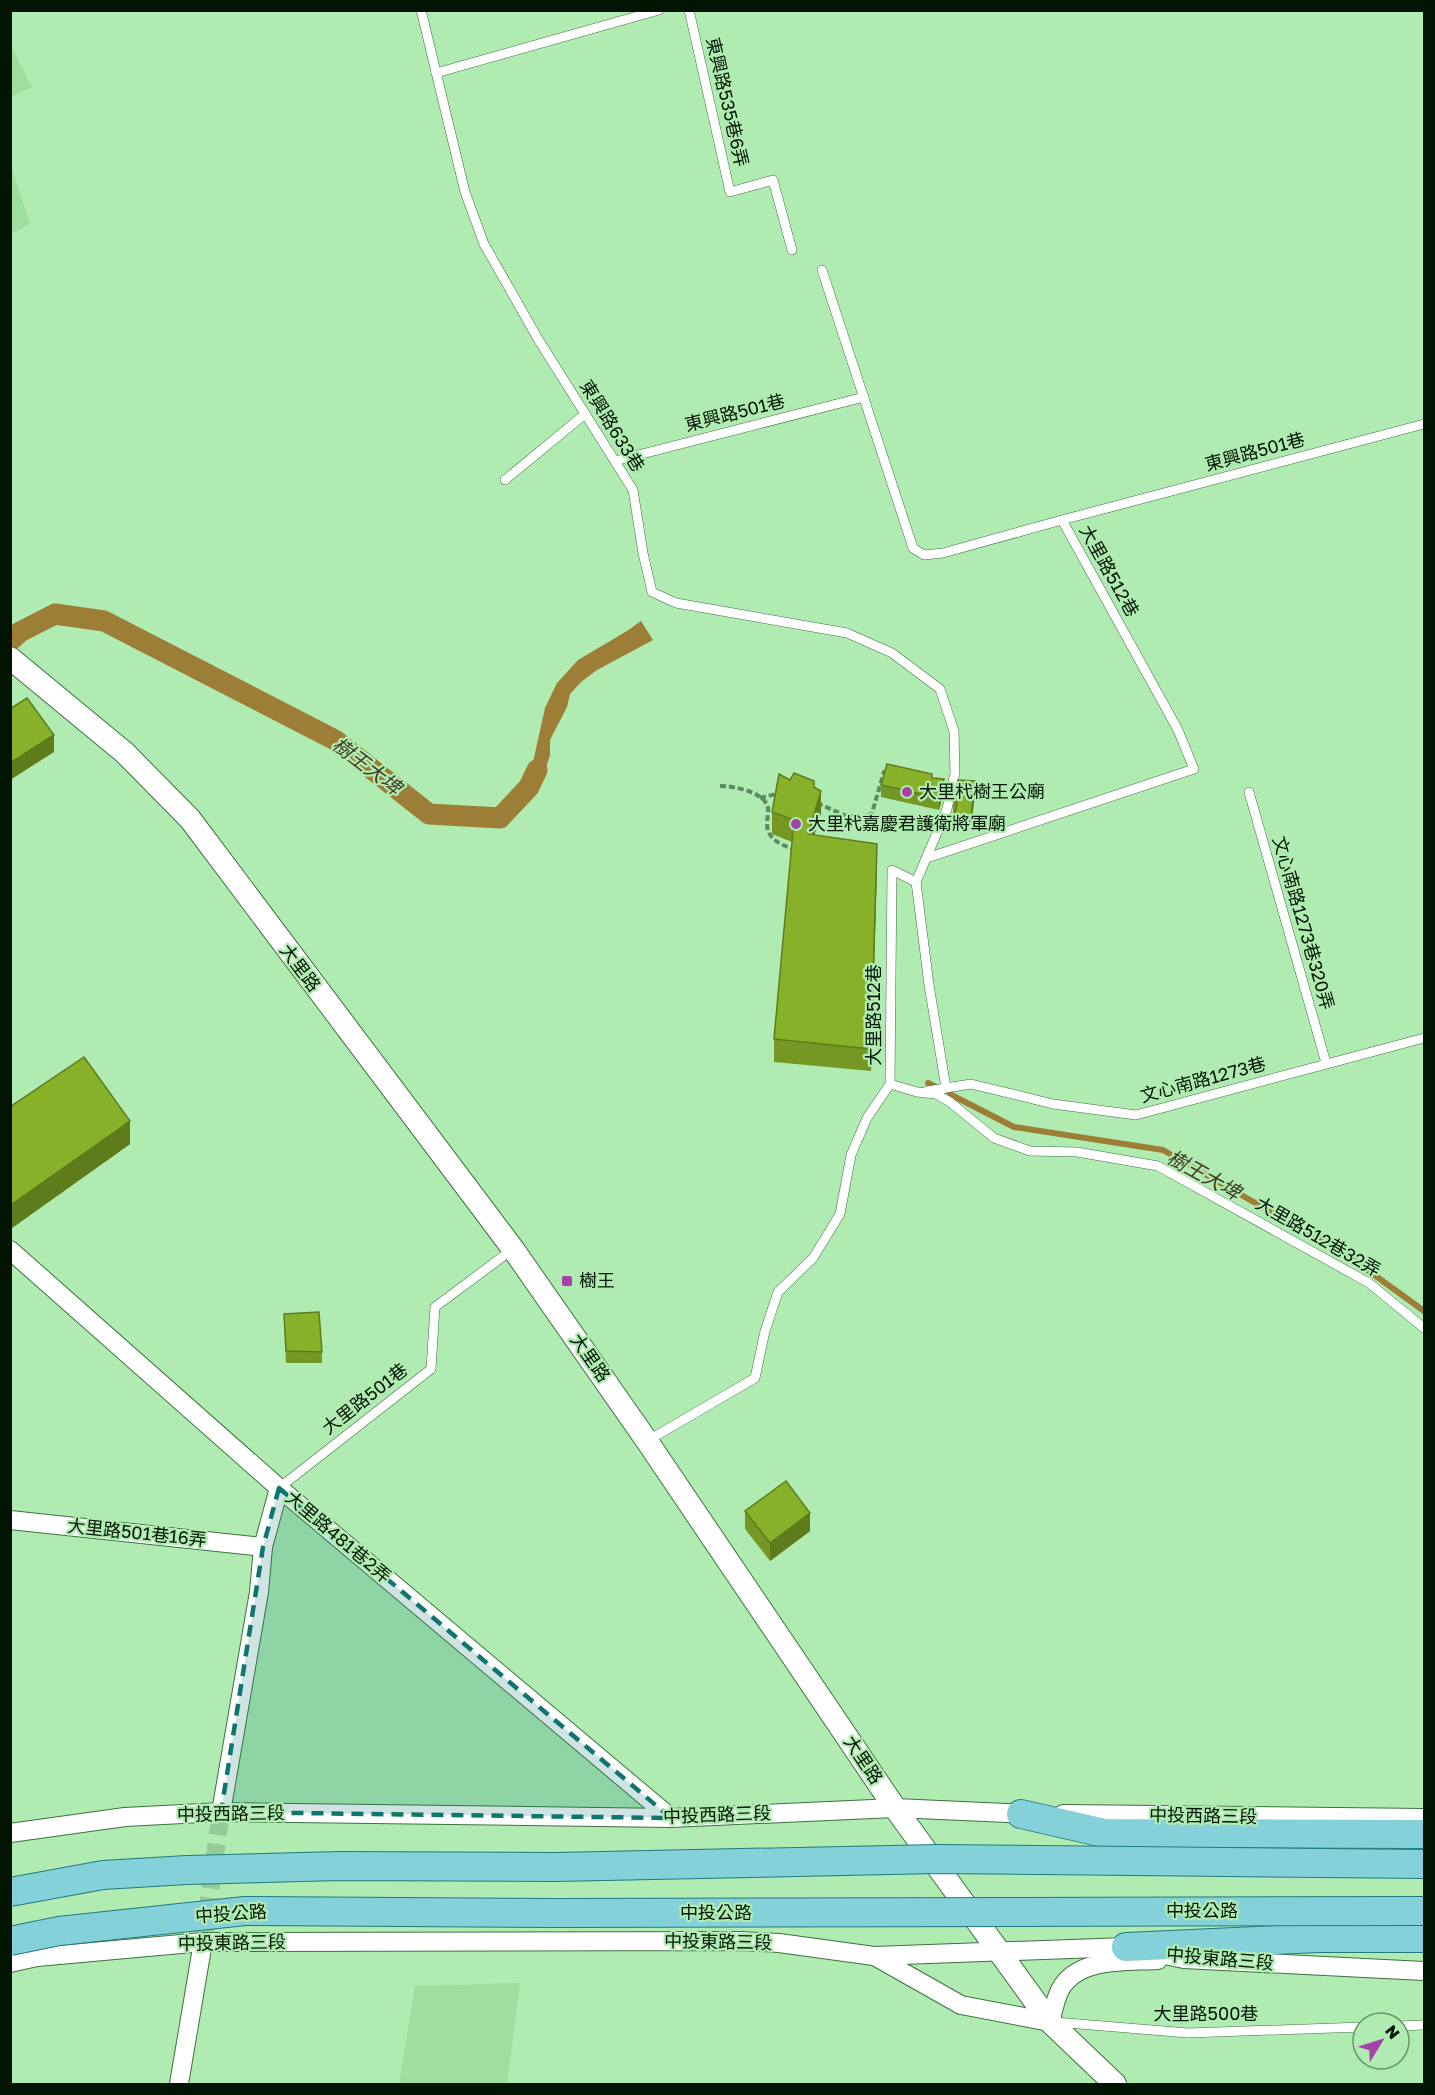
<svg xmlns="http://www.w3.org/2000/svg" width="1435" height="2095" viewBox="0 0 1435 2095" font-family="'Golos Text','Noto Sans TC',sans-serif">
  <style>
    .built { fill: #9edea1 }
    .water { fill: #9d7e36 }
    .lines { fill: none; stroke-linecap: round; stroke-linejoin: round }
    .stream { stroke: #9d7e36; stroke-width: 6 }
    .canal { stroke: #9d7e36; stroke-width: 21 }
    .minor-tunnel { stroke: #96cb98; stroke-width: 18; stroke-dasharray: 18 9; stroke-linecap: butt }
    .service-casing { stroke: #3c7240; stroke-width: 10 }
    .minor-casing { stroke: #3c7240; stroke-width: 20 }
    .tertiary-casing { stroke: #3c7240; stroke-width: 24 }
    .primary-casing { stroke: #227b7e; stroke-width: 30 }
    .path { stroke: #608861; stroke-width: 4; stroke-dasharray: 6 3; stroke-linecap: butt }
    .service { stroke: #fff; stroke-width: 9 }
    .minor { stroke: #fff; stroke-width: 18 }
    .tertiary { stroke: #fff; stroke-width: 22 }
    .primary { stroke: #85d1d9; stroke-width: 28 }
    .primary-bridge-casing { stroke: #227b7e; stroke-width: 30; stroke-linecap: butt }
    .primary-bridge { stroke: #85d1d9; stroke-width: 28 }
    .wall { fill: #759824 }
    .shaded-wall { fill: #5f7c1d }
    .building { fill: #88b12a; stroke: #5f7c1d; stroke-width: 1.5 }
    .marked { fill: #0f766e; fill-opacity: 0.2; stroke: #0f766e; stroke-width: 4.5; stroke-dasharray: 12 8; stroke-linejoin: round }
    .poi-dot { fill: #a442a9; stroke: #b0ebb2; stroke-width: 2 }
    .labels { text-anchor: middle; stroke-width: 4.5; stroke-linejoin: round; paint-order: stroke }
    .street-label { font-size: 18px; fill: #021503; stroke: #b0ebb2 }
    .poi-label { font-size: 18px; fill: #021503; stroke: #b0ebb2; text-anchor: start }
    .water-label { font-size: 20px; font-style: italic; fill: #433922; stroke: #b0ebb2 }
  </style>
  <rect width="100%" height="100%" fill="#b0ebb2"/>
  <g class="built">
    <path d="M 10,44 L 32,87 L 11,97 L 10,97 Z"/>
    <path d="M 10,163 L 30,224 L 11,234 L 10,234 Z"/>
    <path d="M 520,1983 L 507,2084 L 399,2084 L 415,1986 Z"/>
  </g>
  <path class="water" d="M 641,621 L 653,640 L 597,670 L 581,682 L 570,694 L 567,707 L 550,740 L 550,755 L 540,786 L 537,790 L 523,794 L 533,762 L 545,708 L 557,683 L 578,660 L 627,631 Z"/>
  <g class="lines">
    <path class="stream" d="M 928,1083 L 1014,1127 L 1163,1150 L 1351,1258 L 1424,1311"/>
    <path class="canal" d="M 10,641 L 20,632 L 55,614 L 104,621 L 335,740 L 429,814 L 500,818 L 529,787 L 537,770"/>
    <path class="minor-tunnel" d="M 203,1942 L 221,1812"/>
    <defs>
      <g id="service">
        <path d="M 421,10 L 465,192 L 484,244 L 538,339 L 633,490 L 643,553 L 652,592 L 676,603 L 847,633 L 892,653 L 940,689 L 954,731 L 955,773 L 947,809 L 916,882"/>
        <path d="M 689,10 L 730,192 L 773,180 L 792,250"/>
        <path d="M 436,73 L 659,10"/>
        <path d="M 822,270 L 913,548 L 924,555 L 943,553 L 1062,520"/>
        <path d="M 615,461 L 864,397"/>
        <path d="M 505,480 L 585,414"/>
        <path d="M 1249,792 L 1326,1063"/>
        <path d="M 927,858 L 1194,769 L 1178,730 L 1062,520 L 1424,424"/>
        <path d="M 916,882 L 929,985 L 946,1088"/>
        <path d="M 890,1084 L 917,1092 L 936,1094 L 950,1102 L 994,1138 L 1030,1151 L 1077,1152 L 1158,1166 L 1369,1283 L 1424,1328"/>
        <path d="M 927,1091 L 971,1084 L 1053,1104 L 1136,1115 L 1424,1038"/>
        <path d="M 647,1441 L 755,1378 L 765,1331 L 778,1292 L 813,1258 L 840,1214 L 851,1155 L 867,1118 L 890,1084 L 892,870 L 916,882"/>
        <path d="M 279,1488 L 431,1369 L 435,1307 L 513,1249"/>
        <path d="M 1055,2022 L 1188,2033 L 1363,2027"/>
        <path d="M 1399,2026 L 1424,2025"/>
      </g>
      <g id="minor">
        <path d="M 10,1250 L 279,1488 L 671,1818"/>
        <path d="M 10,1520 L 263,1547"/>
        <path d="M 221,1812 L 259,1592 L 263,1547 L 279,1488"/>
        <path d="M 1063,1814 L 1424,1818"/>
        <path d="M 10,1833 L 125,1817 L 221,1812 L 671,1818 L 895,1808 L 1030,1814"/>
        <path d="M 876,1957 L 961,2005 L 1050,2022 C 1053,2012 1055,2000 1060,1990 C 1077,1957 1126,1962 1158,1960"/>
        <path d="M 10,1963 L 37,1957 L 203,1942 L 741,1941 L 779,1943 L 874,1956 L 1126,1947 L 1184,1959 L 1424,1971"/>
        <path d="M 179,2084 L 203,1942"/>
      </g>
      <path id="tertiary" d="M 10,658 L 125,753 L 190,819 L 513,1249 L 647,1441 L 895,1808 L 1050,2022 L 1115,2084"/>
      <g id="primary">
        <path d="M 1021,1814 L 1104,1833 L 1424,1834"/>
        <path d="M 1126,1947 L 1318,1938 L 1424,1938"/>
      </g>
    </defs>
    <use href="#service" class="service-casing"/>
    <use href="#minor" class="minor-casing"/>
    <use href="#tertiary" class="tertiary-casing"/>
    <use href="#primary" class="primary-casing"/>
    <g class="path">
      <path d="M 720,786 C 734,786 765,792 768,808 C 769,813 767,817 767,822 C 766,839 781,845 794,849"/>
      <path d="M 760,798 L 780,793"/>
      <path d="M 817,803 L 844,815 L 863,818 L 872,813 L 884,772 L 888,773"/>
    </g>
    <use href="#service" class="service"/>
    <use href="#minor" class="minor"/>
    <use href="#tertiary" class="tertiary"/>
    <use href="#primary" class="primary"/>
    <defs>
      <g id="primary-bridge">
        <path d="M 10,1892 L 103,1875 L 187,1870 L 340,1866 L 555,1867 L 937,1859 L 1424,1864"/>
        <path d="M 10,1941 L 59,1931 L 245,1911 L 557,1913 L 1424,1911"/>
      </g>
    </defs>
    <use href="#primary-bridge" class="primary-bridge-casing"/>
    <use href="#primary-bridge" class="primary-bridge"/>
  </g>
  <g class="wall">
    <path d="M 932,778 L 944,791 L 939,810 L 881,797 L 881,785 Z"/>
    <path d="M 790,780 L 814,787 L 821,813 L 814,835 L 877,866 L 871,1071 L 774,1062 L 774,1039 L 792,842 L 772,834 L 772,812 Z"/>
    <path d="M 975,792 L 971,829 L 955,827 L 955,813 L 953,813 L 953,801 Z"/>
    <path d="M 10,1107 L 130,1144 L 12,1228 L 10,1226 Z"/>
    <path d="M 284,1314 L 322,1352 L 322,1363 L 286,1363 Z"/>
    <path d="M 745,1511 L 810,1531 L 770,1561 L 745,1529 Z"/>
  </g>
  <g class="shaded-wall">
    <path d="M 54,735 L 54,752 L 10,780 L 10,763 Z"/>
    <path d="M 944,779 L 944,791 L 939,810 L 939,798 Z"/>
    <path d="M 975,781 L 975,792 L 971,829 L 971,817 Z"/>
    <path d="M 821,791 L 821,813 L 808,856 L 808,834 Z"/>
    <path d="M 877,844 L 877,866 L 871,1071 L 871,1049 Z"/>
    <path d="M 130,1121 L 130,1144 L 12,1228 L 12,1204 Z"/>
    <path d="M 810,1513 L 810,1531 L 770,1561 L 770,1543 Z"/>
  </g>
  <g class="building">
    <path d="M 27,698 L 54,735 L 10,763 L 10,709 Z"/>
    <path d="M 887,764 L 932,774 L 932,778 L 944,779 L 939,798 L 881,785 Z"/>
    <path d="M 794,773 L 814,781 L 814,787 L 821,791 L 808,834 L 877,844 L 871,1049 L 774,1039 L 794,820 L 772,812 L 779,774 L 790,780 Z"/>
    <path d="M 958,780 L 975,781 L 971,817 L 955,815 L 957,802 L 953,801 Z"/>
    <path d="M 84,1057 L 130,1121 L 12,1204 L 10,1203 L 10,1107 Z"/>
    <path d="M 319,1312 L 322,1352 L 286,1351 L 284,1314 Z"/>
    <path d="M 786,1481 L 810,1513 L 770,1543 L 745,1511 Z"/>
  </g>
  <path class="marked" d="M 279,1488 L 671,1818 L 221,1812 L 263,1547 Z"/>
  <g class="poi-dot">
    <circle cx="907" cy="792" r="6"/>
    <circle cx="796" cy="824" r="6"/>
    <rect x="561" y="1275" width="12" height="12" rx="3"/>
  </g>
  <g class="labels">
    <g class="street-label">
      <text transform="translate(727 102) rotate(77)" y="6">東興路535巷6弄</text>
      <text transform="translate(735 413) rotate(-14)" y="6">東興路501巷</text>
      <text transform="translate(612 426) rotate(58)" y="6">東興路633巷</text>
      <text transform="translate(1255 452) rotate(-15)" y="6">東興路501巷</text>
      <text transform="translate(1109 571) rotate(61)" y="6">大里路512巷</text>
      <text transform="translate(1303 923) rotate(74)" y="6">文心南路1273巷320弄</text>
      <text transform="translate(300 968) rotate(53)" y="6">大里路</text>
      <text transform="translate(874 1015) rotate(-90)" y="6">大里路512巷</text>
      <text transform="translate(1203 1080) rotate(-15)" y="6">文心南路1273巷</text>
      <text transform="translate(1318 1237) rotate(30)" y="6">大里路512巷32弄</text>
      <text transform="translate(590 1358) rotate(55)" y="6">大里路</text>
      <text transform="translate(365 1399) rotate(-38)" y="6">大里路501巷</text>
      <text transform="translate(137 1533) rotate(6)" y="6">大里路501巷16弄</text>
      <text transform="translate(338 1537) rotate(40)" y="6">大里路481巷2弄</text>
      <text transform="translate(863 1760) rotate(56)" y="6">大里路</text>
      <text transform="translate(231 1814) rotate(-1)" y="6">中投西路三段</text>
      <text transform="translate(717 1815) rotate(-2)" y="6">中投西路三段</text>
      <text transform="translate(1203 1816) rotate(1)" y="6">中投西路三段</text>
      <text x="1202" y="1917">中投公路</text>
      <text x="716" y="1919">中投公路</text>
      <text transform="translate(231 1914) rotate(-4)" y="6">中投公路</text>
      <text transform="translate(718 1942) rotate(1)" y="6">中投東路三段</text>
      <text transform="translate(232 1943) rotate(-1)" y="6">中投東路三段</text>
      <text transform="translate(1220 1959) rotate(5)" y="6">中投東路三段</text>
      <text x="1206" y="2020">大里路500巷</text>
    </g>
    <g class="poi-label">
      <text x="919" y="798">大里杙樹王公廟</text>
      <text x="808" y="830">大里杙嘉慶君護衛將軍廟</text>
      <text x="579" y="1287">樹王</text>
    </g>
    <g class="water-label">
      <text transform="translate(367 766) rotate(37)" y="7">樹王大埤</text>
      <text transform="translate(1204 1175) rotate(29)" y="7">樹王大埤</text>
    </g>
  </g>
  <rect width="1435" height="2095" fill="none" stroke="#021503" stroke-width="24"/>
  <g transform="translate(1381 2041) rotate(52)"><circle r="28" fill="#b0ebb2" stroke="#6a956c" stroke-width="1.5"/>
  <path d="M0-4.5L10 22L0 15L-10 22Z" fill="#a442a9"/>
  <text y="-9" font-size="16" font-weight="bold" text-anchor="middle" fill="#021503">N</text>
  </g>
</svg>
